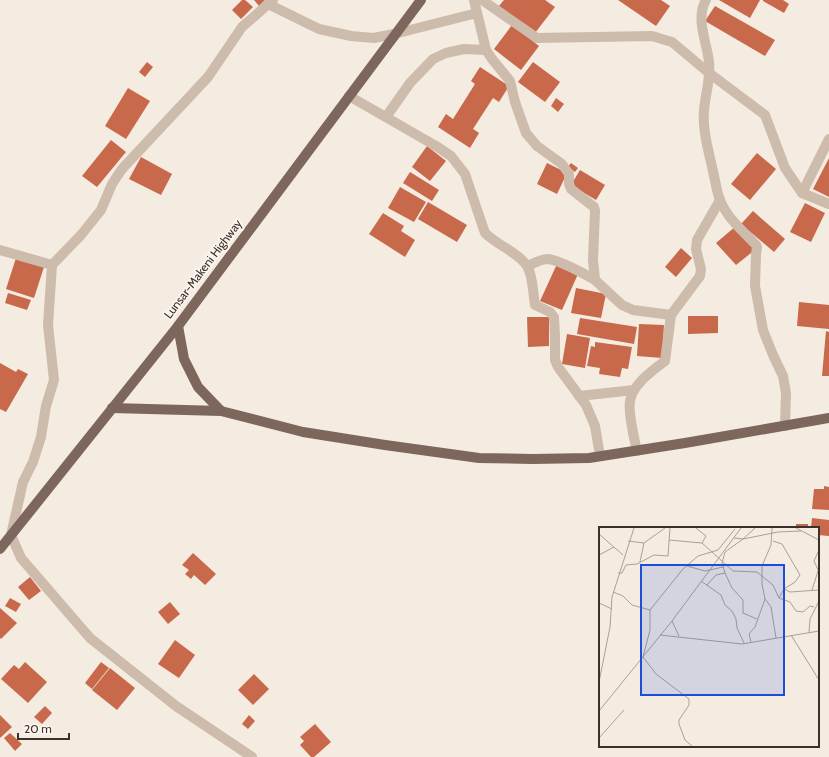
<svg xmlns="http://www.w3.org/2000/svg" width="829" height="757" viewBox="0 0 829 757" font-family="Cabin,sans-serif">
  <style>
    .building { fill: #c8694b }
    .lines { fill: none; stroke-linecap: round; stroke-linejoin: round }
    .minor { stroke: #cdbbac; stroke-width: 10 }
    .major { stroke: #7d675c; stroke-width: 10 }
    .labels { text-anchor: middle; stroke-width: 4; stroke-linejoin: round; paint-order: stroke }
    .street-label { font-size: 12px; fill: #3b302b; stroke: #fbf5ee }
    .inset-road { fill: none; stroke: #aaa098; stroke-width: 1 }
    .view { fill: #1d4ed8; fill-opacity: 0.15; stroke: #1d4ed8; stroke-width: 2 }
    .inset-edge { fill: none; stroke: #3b302b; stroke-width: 2 }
  </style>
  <rect width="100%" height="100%" fill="#f4ebe1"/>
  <g class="building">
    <path d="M 242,0 L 245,0 L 253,7 L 241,19 L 232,10 Z"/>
    <path d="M 254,0 L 265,0 L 259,6 Z"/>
    <path d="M 504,0 L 545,0 L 555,7 L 535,33 L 499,6 Z"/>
    <path d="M 618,0 L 661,0 L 670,6 L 656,26 Z"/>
    <path d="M 719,0 L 760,0 L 750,18 Z"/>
    <path d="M 763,0 L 783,0 L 789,4 L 784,13 L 763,1 Z"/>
    <path d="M 715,6 L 775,40 L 765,56 L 705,21 Z"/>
    <path d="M 512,25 L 539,46 L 521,70 L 494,49 Z"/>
    <path d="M 147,62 L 153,67 L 145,77 L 139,72 Z"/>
    <path d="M 533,62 L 560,82 L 545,102 L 518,82 Z"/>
    <path d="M 480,67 L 509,86 L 499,102 L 493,98 L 473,129 L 479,133 L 470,148 L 438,127 L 446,114 L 453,119 L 475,84 L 471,81 Z"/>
    <path d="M 128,88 L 150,101 L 126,139 L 105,126 Z"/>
    <path d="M 556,98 L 564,104 L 558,112 L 551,106 Z"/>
    <path d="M 111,140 L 126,152 L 97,187 L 82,176 Z"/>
    <path d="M 427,146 L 446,161 L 430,181 L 412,167 Z"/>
    <path d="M 757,153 L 776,169 L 750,200 L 731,184 Z"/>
    <path d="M 141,157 L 172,174 L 161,195 L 129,179 Z"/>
    <path d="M 829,158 L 829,197 L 813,189 Z"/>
    <path d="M 547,163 L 567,173 L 557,194 L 537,184 Z"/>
    <path d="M 571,163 L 578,168 L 575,172 L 568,167 Z"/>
    <path d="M 580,170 L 605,185 L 596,200 L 571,185 Z"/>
    <path d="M 410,172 L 439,190 L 432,201 L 403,183 Z"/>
    <path d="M 400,187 L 426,202 L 414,222 L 388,208 Z"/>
    <path d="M 428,202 L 467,225 L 457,242 L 418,219 Z"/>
    <path d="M 805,203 L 825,213 L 811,242 L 790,232 Z"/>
    <path d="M 753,211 L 785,239 L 774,252 L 741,224 Z"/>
    <path d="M 383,213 L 404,226 L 401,231 L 415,240 L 405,257 L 369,234 Z"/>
    <path d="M 736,226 L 756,249 L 736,265 L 716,243 Z"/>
    <path d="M 681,248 L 692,258 L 676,277 L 665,267 Z"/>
    <path d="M 16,258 L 44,267 L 34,298 L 6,289 Z"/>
    <path d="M 557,264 L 578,274 L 562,310 L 540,301 Z"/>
    <path d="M 576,288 L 606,294 L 601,318 L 571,313 Z"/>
    <path d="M 8,293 L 31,300 L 27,310 L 5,303 Z"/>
    <path d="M 799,302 L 829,305 L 829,329 L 797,326 Z"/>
    <path d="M 688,316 L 718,316 L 718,333 L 688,334 Z"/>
    <path d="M 527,317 L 549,317 L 549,346 L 528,347 Z"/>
    <path d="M 580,318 L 637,327 L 634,344 L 577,334 Z"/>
    <path d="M 639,324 L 664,325 L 662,358 L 637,356 Z"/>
    <path d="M 826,331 L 829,332 L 829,376 L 822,376 Z"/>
    <path d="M 567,334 L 590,338 L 585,368 L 562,364 Z"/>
    <path d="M 595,342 L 632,347 L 628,369 L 622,368 L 620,377 L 599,374 L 600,368 L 587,366 L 591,346 L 595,347 Z"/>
    <path d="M 0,363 L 16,372 L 18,369 L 28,374 L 6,412 L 0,409 Z"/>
    <path d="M 824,486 L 829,487 L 829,510 L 812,509 L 814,489 L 824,489 Z"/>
    <path d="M 812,518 L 829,520 L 829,536 L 818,535 L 818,528 L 811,528 Z"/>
    <rect x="796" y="524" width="12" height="4"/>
    <path d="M 193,553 L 216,574 L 205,585 L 194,575 L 191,579 L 185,574 L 189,570 L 182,565 Z"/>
    <path d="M 30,577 L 41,591 L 29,600 L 18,587 Z"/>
    <path d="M 10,598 L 21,604 L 16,612 L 5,606 Z"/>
    <path d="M 170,602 L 180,614 L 168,624 L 158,612 Z"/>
    <path d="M 0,608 L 17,623 L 1,639 L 0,638 Z"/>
    <path d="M 175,640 L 195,655 L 179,678 L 158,664 Z"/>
    <path d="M 25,662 L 47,682 L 28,703 L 1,679 L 14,665 L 19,669 Z"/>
    <path d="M 101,662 L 109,668 L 92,689 L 85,683 Z"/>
    <path d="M 110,668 L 135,688 L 117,710 L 92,690 Z"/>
    <path d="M 254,674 L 269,689 L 253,705 L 238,690 Z"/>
    <path d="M 45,706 L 52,713 L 42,724 L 34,717 Z"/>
    <path d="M 0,715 L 12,727 L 0,738 Z"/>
    <path d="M 249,715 L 255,721 L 248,729 L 242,724 Z"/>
    <path d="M 315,724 L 331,742 L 314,757 L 311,757 L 300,745 L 304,741 L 300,737 Z"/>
    <path d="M 10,733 L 22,744 L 15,751 L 4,738 Z"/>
  </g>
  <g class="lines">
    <g class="minor">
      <path d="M 474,0 L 486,50 L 492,59 L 510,81 L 515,102 L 526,133 L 537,146 L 562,164 L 569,174 L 569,184 L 571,189 L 594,207 L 595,211 L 593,260 L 595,280 L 622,305 L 633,310 L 671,315"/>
      <path d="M 482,0 L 537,38 L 652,36 L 672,42 L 709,73 L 765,115 L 785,168 L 802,193"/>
      <path d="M 706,0 C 695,19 707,42 709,62 C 711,78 705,95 704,111 C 702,131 710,156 714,176 C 716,184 717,193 720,200 C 727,218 743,231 756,245 L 757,247 L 756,254 L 755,286 L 763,330 L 773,355 L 783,376 L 786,393 L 785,426"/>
      <path d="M 268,4 L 319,29 L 351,36 L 374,38 L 394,34 L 477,13"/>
      <path d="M 349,96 L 436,146 L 451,156 L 465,174 L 485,233 C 497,245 519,253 527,266 C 533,275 533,294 535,305 L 550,312 L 554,317 L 555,336 L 555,360 L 558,367 L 586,405 L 595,426 L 600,456"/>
      <path d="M 386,117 L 410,83 L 433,59 L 446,53 L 464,49 L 486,50"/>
      <path d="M 829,139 L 802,193 L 829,204"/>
      <path d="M 0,250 L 52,265"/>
      <path d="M 528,266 C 534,263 541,259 548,259 C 559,260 585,274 595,280"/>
      <path d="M 579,396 L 634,390"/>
      <path d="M 637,451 C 634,438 628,413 630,401 C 632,385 653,370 665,361 L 671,315 L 700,276 L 701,269 L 696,249 L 697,240 L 720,200"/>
      <path d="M 252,757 L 176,706 L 90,638 L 21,558 L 11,535 L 23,482 L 33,462 L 41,437 L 46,406 L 54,380 L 48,325 L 52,265 L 81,235 L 101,210 L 112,184 L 122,169 L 208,77 L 242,27 L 273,0"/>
    </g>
    <g class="major">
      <path d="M 178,326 L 184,359 L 198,387 L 221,411"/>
      <path d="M 112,408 L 221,411 L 303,432 L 385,445 L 479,458 L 533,459 L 589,458 L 685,443 L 829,418"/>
      <path d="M 0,549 L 178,326 L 421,0"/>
    </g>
  </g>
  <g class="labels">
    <g class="street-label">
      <text transform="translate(203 269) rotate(-53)" y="4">Lunsar-Makeni Highway</text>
    </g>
  </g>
  <g transform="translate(599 527)">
    <rect width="220" height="220" fill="#f4ebe1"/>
    <path class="inset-road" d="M 173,1 L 172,18 L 163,39 L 163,57 L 166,72 L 172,80 L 177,111M 197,1 L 220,13M 0,7 L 24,28M 135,11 L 144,12 L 156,1M 70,13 L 103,16 L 107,9 L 97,1M 29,14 L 45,16 L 66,1M 174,14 L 183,17 L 201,48 L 196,55 L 185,62 L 180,71 L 191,75 L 197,84 L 204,85 L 211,79 L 215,80M 103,16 L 134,44 L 158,45 L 174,58 L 180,71M 220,23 L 215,34 L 220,45M 0,28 L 15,20M 41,35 L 45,16M 88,39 L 106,44 L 124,40M 19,46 L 23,46 L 27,38 L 38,37 L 55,28 L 69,29 L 71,1M 102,54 L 122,68 L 126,78 L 133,84 L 137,92 L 138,101 L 145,116M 108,58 L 117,48 L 126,46M 185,62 L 191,65 L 220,63M 213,63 L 219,44M 14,65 L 24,69 L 33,78 L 51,83M 0,76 L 13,82M 158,92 L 144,86 L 144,73 L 133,61 L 126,46 L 123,36 L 126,25 L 144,12 L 179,5 L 202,4M 73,94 L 80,109M 210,106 L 211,92 L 220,74M 61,108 L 143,117 L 220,104M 192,108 L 220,153M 152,115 L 150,107 L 156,100 L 166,72M 0,155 L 11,100 L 13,70 L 35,1M 0,184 L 73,94 L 142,1M 0,211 L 25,183M 93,219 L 86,213 L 80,197 L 80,193 L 90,178 L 90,172 L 57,147 L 44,130 L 51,103 L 51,83 L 84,42 L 99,29 L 119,23 L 136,2"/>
    <path class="view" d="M 42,38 L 185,38 L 185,168 L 42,168 Z"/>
    <rect width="220" height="220" class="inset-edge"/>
  </g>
  <path d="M18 733v6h51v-6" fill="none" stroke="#3b302b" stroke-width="2"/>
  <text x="24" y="733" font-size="12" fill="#3b302b" stroke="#fbf5ee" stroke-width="3" paint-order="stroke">20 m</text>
</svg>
